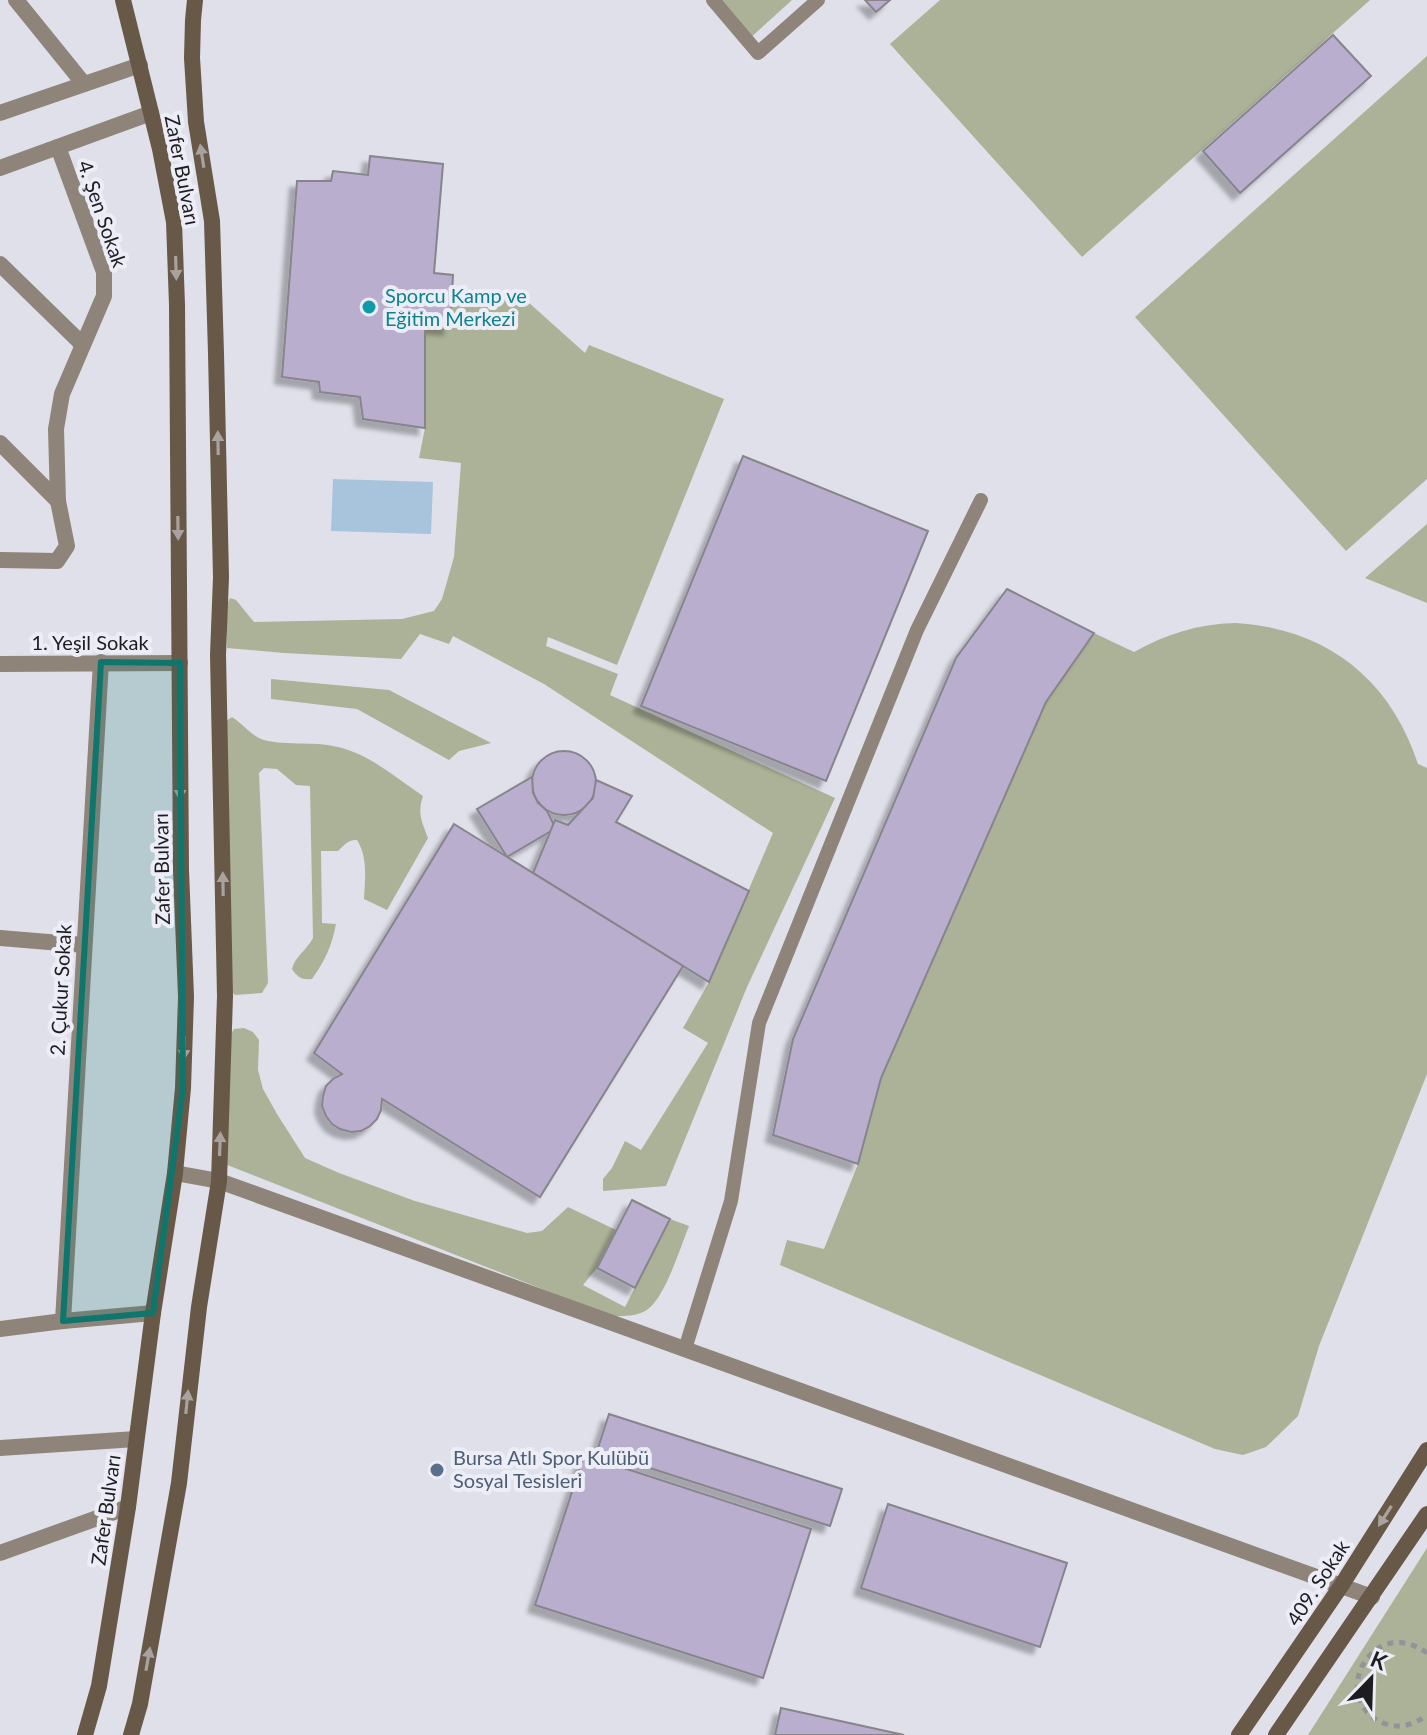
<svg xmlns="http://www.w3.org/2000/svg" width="1427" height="1735" viewBox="0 0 1427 1735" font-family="Lato,sans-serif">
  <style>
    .green { fill: #abb297 }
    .water { fill: #a8c4dd }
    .building { fill: #baaece; stroke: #87848c; stroke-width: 2; filter: url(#shadow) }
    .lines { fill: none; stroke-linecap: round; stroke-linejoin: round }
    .path { stroke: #929299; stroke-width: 5; stroke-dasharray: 6 6; stroke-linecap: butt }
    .service { stroke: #8e8479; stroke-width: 14 }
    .minor { stroke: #8e8479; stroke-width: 16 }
    .tertiary { stroke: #8e8479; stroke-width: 16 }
    .secondary { stroke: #675848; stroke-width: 16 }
    .oneway { fill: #aaa29f }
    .marked { fill: #0f766e; fill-opacity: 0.2; stroke: #0f766e; stroke-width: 6; stroke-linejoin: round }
    .culture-dot { fill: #0f9aa8; stroke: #ecedf6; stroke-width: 3 }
    .service-dot { fill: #5c6f8a; stroke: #ecedf6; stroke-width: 3 }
    .labels { text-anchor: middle; stroke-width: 8; stroke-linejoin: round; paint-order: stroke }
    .street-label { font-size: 20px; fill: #1d1d21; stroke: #ecedf6 }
    .culture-label { font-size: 20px; fill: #0d838f; stroke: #ecedf6; text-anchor: start }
    .service-label { font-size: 20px; fill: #4e5e75; stroke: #ecedf6; text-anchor: start }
  </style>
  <defs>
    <filter id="shadow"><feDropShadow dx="-7" dy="7" stdDeviation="2" flood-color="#0004"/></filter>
  </defs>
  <rect width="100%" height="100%" fill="#dfe0e9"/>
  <g class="green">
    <path d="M 714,0 L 792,0 L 749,39 Z"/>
    <path d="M 940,0 L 1370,0 L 1082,257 L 890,44 Z"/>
    <path d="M 1427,56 L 1427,479 L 1346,551 L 1135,317 Z"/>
    <path d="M 453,288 L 518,293 L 585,353 L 589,345 L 724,399 L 617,665 L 548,637 L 546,646 L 618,674 L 610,695 L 835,798 L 747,987 L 666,1186 L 603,1191 L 603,1179 L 612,1168 L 625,1141 L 641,1150 L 708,1043 L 683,1028 L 709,982 L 773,833 L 544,684 L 453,636 L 449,644 L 420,634 L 401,659 L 284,653 L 227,648 L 227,605 L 230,598 L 236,600 L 254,622 L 402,619 L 434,611 L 442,599 L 454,557 L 461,463 L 419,458 L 425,428 L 425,326 L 450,328 Z"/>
    <path d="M 1427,524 L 1427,603 L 1365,578 Z"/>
    <path d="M 1235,623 C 1325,628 1390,678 1418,764 L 1427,768 L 1427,1074 L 1319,1346 L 1298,1416 L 1266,1447 L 1243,1455 L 1215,1449 L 780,1265 L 787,1240 L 824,1249 L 858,1164 L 881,1078 L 1046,702 L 1094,633 L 1134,652 C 1166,634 1198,624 1235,623 Z"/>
    <path d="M 271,679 L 389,690 L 491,743 L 459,751 L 449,760 L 357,709 L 271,699 Z"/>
    <path d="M 232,717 C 245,725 252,738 268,741 C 293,746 322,740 348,750 C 375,759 399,780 423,796 C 417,813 422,822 428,838 L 387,910 L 364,899 C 365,879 368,857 357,840 C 349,839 344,845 338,851 L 321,851 L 322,923 L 336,924 C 332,945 325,961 312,979 C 302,980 298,978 292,969 C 295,956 307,950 313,938 L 310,786 L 296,785 L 277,769 L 264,768 L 259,773 L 268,983 L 262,993 L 235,995 L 228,988 L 223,723 Z"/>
    <path d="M 244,1028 L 253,1032 L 259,1040 L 258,1070 L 263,1089 L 277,1114 L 305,1158 L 339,1173 L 415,1201 L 527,1233 L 542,1231 L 568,1207 L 616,1230 L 597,1268 L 583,1285 L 625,1307 L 670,1219 L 689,1226 C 681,1246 665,1297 648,1309 C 637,1317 624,1316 611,1316 L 222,1163 L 229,1037 L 234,1029 Z"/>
    <path d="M 1427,1548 L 1427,1735 L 1308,1735 Z"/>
  </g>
  <path class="water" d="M 333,479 L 433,482 L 431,534 L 331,531 Z"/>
  <g class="building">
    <path d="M 865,0 L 890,0 L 876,12 Z"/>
    <path d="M 1333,35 L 1371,76 L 1240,193 L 1203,151 Z"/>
    <path d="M 370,156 L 443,164 L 434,273 L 453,275 L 450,328 L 425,326 L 425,428 L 363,419 L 360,397 L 320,392 L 319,382 L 282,377 L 297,181 L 331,181 L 333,171 L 368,175 Z"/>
    <path d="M 743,456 L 928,531 L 826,781 L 641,706 Z"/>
    <path d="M 1007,589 L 1094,633 L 1046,702 L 881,1078 L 858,1164 L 773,1135 L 793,1039 L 956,658 Z"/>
    <circle cx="564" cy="783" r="32"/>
    <path d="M 532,777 L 533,793 L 538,803 L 547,811 L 554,825 L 551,831 L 507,857 L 477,809 Z"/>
    <path d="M 596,780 L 632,796 L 616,822 L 749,891 L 709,982 L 533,873 L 555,820 L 568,825 L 593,798 Z"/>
    <path d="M 454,824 L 683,966 L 540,1197 L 382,1099 L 381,1110 L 377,1119 L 370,1126 L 361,1131 L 351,1132 L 340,1129 L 332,1124 L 326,1116 L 322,1106 L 323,1096 L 326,1086 L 333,1079 L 342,1074 L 314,1053 Z"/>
    <path d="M 632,1200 L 670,1219 L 635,1288 L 597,1268 Z"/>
    <path d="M 609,1414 L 842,1489 L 830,1526 L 597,1451 Z"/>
    <path d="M 584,1455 L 811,1529 L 763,1678 L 535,1605 Z"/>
    <path d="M 888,1504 L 1067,1563 L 1040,1647 L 861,1588 Z"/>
    <path d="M 781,1708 L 904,1735 L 775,1735 Z"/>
  </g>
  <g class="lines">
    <path class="path" d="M 1427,1653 C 1370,1612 1326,1703 1386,1724 C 1401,1729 1415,1724 1427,1715"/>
    <g class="service">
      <path d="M 713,0 L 758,53 L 818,0"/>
      <path d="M 685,1349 L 731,1201 L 759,1023 L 917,630 L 981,500"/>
    </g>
    <g class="minor">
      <path d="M 16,0 L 84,84"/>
      <path d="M 0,113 L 140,65"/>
      <path d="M 0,168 L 151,113"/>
      <path d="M 0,264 L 82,344"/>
      <path d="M 0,443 L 58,501"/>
      <path d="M 0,560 L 57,561 L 67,546 L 58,501 L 56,429 L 62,394 L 104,296 L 104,272 L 58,147"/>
      <path d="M 0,664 L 180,663"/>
      <path d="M 0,938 L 84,945"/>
      <path d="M 63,1321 L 101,662"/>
      <path d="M 0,1329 L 63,1321 L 153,1313"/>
      <path d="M 0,1448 L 136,1439"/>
      <path d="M 0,1553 L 128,1507"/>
    </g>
    <path class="tertiary" d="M 175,1173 L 219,1181 L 1372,1597"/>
    <g class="secondary">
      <path d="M 85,1735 L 99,1686 L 128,1507 L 153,1313 L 175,1173 L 183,1088 L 186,997 L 181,870 L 177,305 L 174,222 L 160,149 L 123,0"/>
      <path d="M 131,1735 L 140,1704 L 179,1483 L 199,1307 L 219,1181 L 225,996 L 218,655 L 221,577 L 216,353 L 212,221 L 196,122 L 192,58 L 193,20 L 195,0"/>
      <path d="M 1239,1735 L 1341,1586 L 1427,1450"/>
      <path d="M 1276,1735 L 1427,1514"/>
    </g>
  </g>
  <defs><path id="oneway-solid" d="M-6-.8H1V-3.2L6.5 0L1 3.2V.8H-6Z" transform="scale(2)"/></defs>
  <g class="oneway">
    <use href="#oneway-solid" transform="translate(202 156) rotate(-99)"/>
    <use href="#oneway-solid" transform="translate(176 268) rotate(88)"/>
    <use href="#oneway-solid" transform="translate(218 443) rotate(-91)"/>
    <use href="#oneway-solid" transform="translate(178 528) rotate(89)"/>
    <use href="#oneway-solid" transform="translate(180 788) rotate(90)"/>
    <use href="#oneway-solid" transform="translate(223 884) rotate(-91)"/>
    <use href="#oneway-solid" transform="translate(184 1048) rotate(92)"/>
    <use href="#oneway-solid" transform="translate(220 1144) rotate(-88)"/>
    <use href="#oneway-solid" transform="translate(187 1402) rotate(-84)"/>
    <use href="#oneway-solid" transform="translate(1385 1516) rotate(123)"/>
    <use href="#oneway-solid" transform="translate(148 1659) rotate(-80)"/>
  </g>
  <path class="marked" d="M 101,662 L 180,663 L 183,1088 L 153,1313 L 63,1321 Z"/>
  <circle class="culture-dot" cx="369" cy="307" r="8"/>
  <circle class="service-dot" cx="437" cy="1470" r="8"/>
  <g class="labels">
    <g class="street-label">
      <text transform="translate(182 170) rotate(79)" y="7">Zafer Bulvarı</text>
      <text transform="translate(102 214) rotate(71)" y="7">4. Şen Sokak</text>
      <text x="90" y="650">1. Yeşil Sokak</text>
      <text transform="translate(162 869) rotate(-91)" y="7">Zafer Bulvarı</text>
      <text transform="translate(61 990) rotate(-87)" y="7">2. Çukur Sokak</text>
      <text transform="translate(106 1510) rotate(-82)" y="7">Zafer Bulvarı</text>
      <text transform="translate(1318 1583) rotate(-57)" y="7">409. Sokak</text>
    </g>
    <g class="culture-label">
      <text x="385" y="303">Sporcu Kamp ve<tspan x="385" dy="23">Eğitim Merkezi</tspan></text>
    </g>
    <g class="service-label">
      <text x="453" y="1465">Bursa Atlı Spor Kulübü<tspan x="453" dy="23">Sosyal Tesisleri</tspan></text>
    </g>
  </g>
  <g transform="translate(1371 1679) rotate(23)" stroke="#ecedf6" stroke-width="6" paint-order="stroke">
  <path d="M0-6L14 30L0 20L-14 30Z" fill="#1d1d21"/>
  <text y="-12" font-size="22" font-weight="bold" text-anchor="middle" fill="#1d1d21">K</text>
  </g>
</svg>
